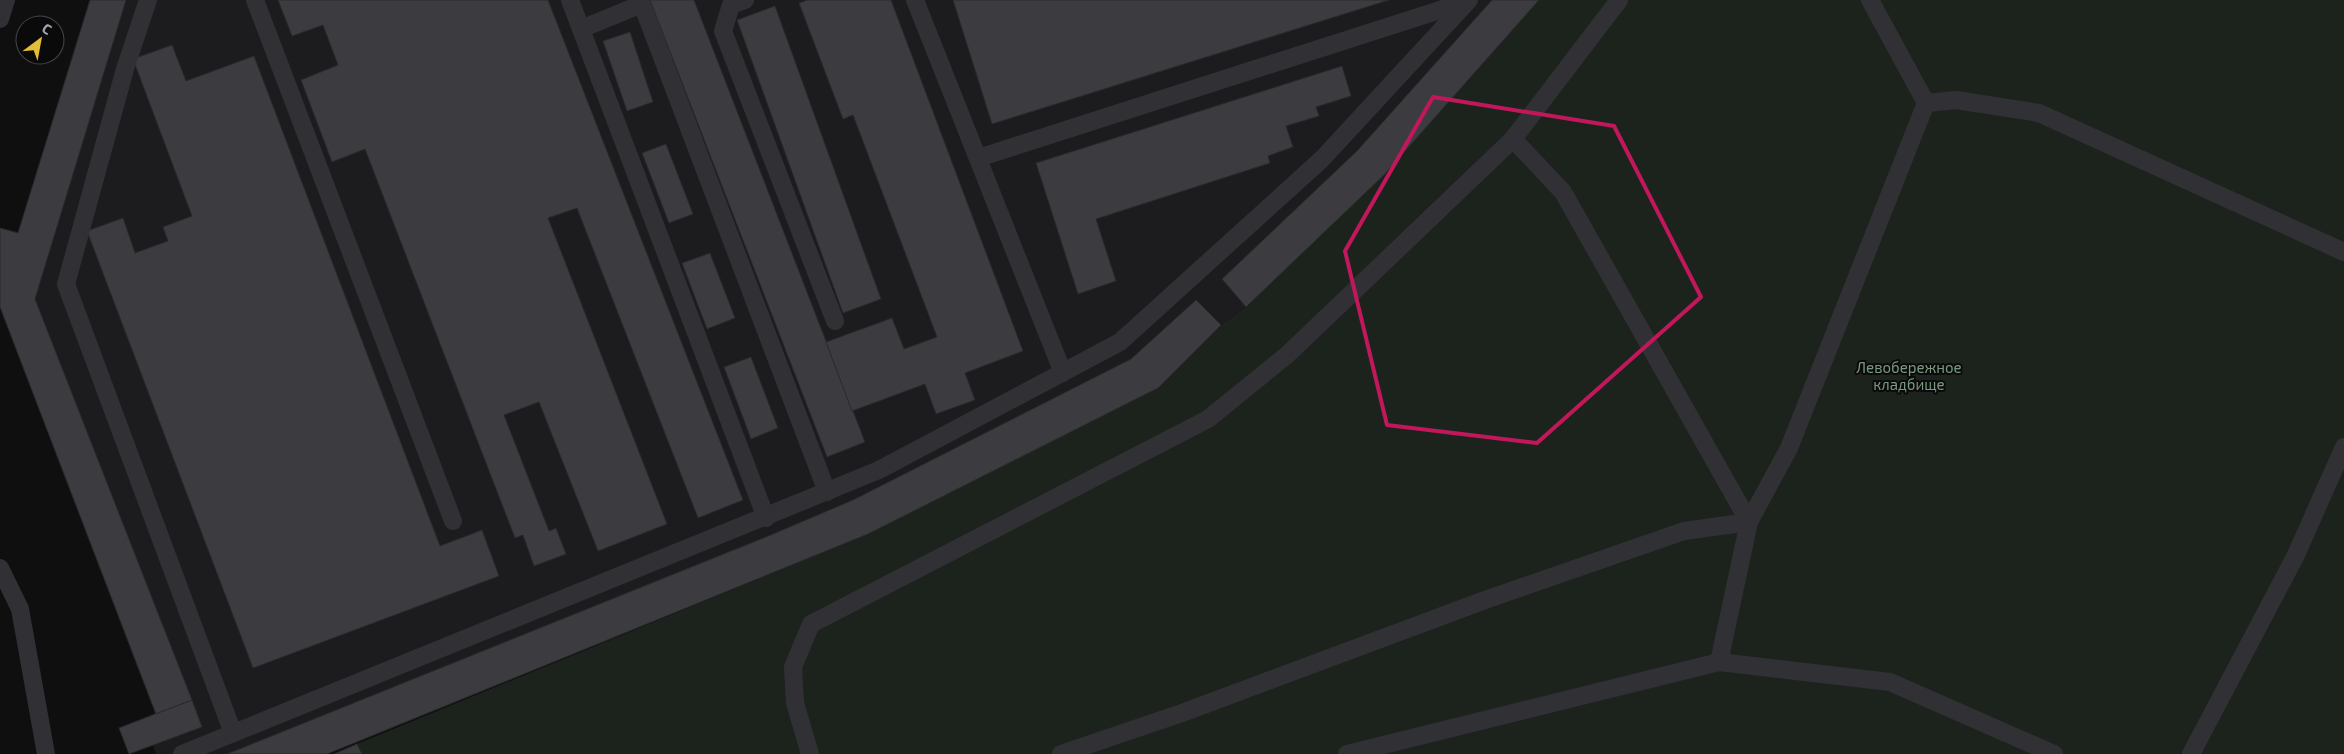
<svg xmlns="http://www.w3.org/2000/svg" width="2344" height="754" viewBox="0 0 2344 754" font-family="'Exo 2',sans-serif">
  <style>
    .built { fill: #1c1b1d }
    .green { fill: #1c231d }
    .building { fill: #3c3c40; stroke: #2a292c }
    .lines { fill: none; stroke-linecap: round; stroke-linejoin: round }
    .service { stroke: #313135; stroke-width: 18 }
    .marked { fill: none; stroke: #c2185b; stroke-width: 4; stroke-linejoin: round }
    .labels { text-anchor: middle; stroke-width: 4; stroke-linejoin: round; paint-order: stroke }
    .park-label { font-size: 15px; fill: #7a9a80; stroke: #0b0a0b }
  </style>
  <rect width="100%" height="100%" fill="#0f0f10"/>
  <path class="built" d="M 90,0 L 1539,0 L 1383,176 L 1246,307 L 1221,325 L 868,534 L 327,754 L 156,754 L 153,745 L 129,754 L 119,728 L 155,713 L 0,307 L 0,228 L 18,232 Z"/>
  <path class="green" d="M 1539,0 L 2344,0 L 2344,754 L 362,754 L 357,744 L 868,534 L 1221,325 L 1246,307 L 1383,176 Z"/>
  <g class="building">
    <path d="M 90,0 L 126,0 L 35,299 L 192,700 L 156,714 L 0,307 L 0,228 L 18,233 Z"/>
    <path d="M 278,0 L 548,0 L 743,500 L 698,518 L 577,208 L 548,218 L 667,524 L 598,551 L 539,402 L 504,415 L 549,531 L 556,528 L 566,554 L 534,566 L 523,535 L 515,538 L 365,149 L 332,162 L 301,80 L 338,65 L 323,25 L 292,36 Z"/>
    <path d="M 650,0 L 694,0 L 865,442 L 827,457 Z"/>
    <path d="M 808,0 L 891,0 L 1023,351 L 965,373 L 975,400 L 936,414 L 925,384 L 852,411 L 826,342 L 892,318 L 904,349 L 937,337 L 853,115 L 843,119 L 799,3 Z"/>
    <path d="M 953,0 L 1389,0 L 992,124 Z"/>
    <path d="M 1492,0 L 1539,0 L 1383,176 L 1246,307 L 1222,279 L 1357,151 Z"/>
    <path d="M 775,6 L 881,299 L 843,313 L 737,20 Z"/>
    <path d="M 630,32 L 653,102 L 627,111 L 603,41 Z"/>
    <path d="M 172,45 L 186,81 L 254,56 L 440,546 L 482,530 L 499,576 L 253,668 L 87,231 L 123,218 L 135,253 L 168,241 L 163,227 L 192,216 L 133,59 Z"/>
    <path d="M 1342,66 L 1351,96 L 1316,107 L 1319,116 L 1286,126 L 1293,147 L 1268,156 L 1270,163 L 1096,219 L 1116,281 L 1078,294 L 1036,163 Z"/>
    <path d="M 666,144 L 693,214 L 669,223 L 642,153 Z"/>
    <path d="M 710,253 L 735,318 L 707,329 L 682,263 Z"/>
    <path d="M 1196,300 L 1221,325 L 1158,388 L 868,534 L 327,754 L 227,754 L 766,537 L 853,500 L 1131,359 Z"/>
    <path d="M 751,357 L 778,428 L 751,439 L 724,367 Z"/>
    <path d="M 192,700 L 202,727 L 129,754 L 119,728 Z"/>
    <path d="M 357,744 L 362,754 L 334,754 Z"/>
  </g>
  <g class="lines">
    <g class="service">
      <path d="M 148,0 L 125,69 L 66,284 L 233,733"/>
      <path d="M 255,0 L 453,521"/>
      <path d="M 570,0 L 766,518"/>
      <path d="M 745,0 L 731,5 L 723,31 L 835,321"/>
      <path d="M 915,0 L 1063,373"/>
      <path d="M 1870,0 L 1926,103 L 1956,100 L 2039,113 L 2344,252"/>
      <path d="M 0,19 L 6,0"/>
      <path d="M 581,29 L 642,4 L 827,492"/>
      <path d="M 978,158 L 1465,2"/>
      <path d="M 0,568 L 20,609 L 46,754"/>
      <path d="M 1719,662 L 1749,522 L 1789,448 L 1926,103"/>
      <path d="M 182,754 L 879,470 L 1120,342 L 1322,159 L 1469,0"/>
      <path d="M 810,754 L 795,703 L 793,667 L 811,624 L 1208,419 L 1287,355 L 1513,139 L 1619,0"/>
      <path d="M 1061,754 L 1182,713 L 1485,600 L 1684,531 L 1749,522 L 1563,192 L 1513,139"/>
      <path d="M 1347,754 L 1719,662 L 1890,682 L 2054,754"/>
      <path d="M 2191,754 L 2295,557 L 2344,447"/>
    </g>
  </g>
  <path class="marked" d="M 1433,97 L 1614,126 L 1701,297 L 1537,443 L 1387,425 L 1345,251 Z"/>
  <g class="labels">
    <g class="park-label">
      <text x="1909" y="373">Левобережное<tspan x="1909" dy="17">кладбище</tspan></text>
    </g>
  </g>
  <g transform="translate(40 40) rotate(32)"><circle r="24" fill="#0b0a0b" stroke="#47484d"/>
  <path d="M0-4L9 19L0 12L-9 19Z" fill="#e1bf37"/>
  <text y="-8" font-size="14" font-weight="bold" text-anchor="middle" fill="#a2a4b0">С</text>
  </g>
</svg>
